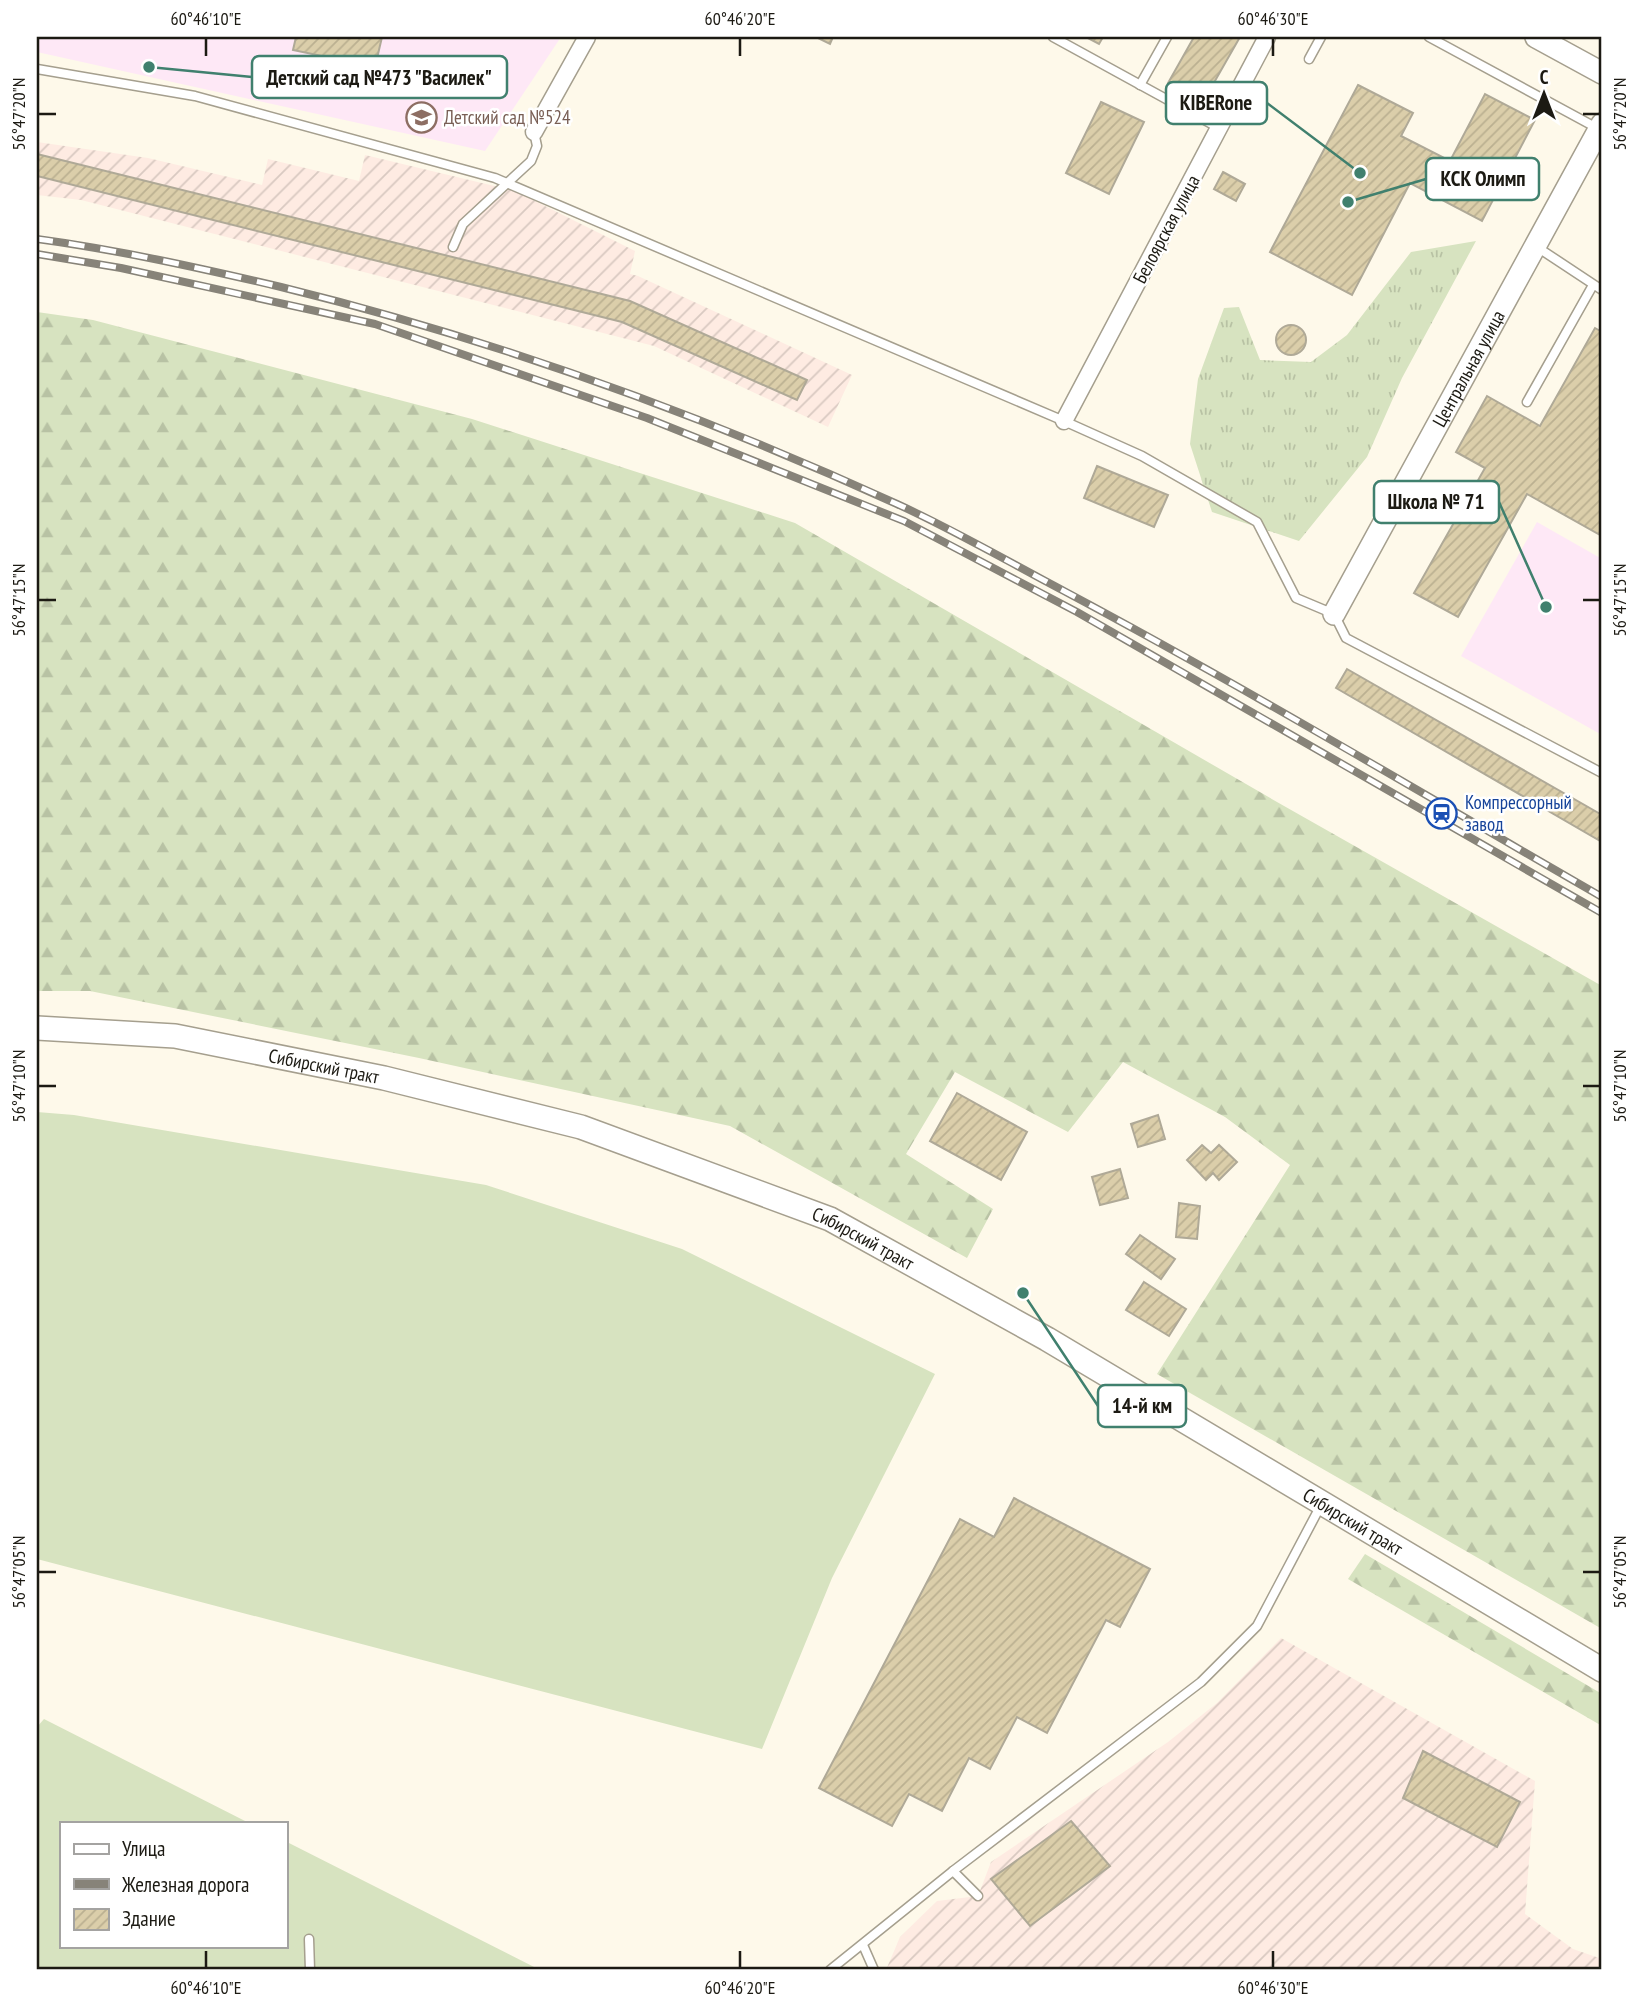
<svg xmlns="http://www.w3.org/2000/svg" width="1639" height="2007" viewBox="0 0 1639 2007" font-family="'PT Sans Narrow',sans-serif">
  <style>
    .industrial { fill: url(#industrial-furrows) }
    .education { fill: #fee8f6 }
    .grass { fill: url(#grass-tufts) }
    .forest { fill: url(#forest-firs) }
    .garden { fill: #d7e3c0 }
    .building { fill: url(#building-hatch); stroke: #afa997; stroke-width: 2 }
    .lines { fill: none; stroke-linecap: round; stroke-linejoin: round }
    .service-casing { stroke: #a59f8e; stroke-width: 11 }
    .minor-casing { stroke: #a59f8e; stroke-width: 19 }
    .tertiary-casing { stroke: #a59f8e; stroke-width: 24 }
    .secondary-casing { stroke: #a59f8e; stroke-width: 26 }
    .service { stroke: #fff; stroke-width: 8 }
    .minor { stroke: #fff; stroke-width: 16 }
    .tertiary { stroke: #fff; stroke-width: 21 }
    .secondary { stroke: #fff; stroke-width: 23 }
    .rail-casing { stroke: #878379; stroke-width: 8 }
    .rail { stroke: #fff; stroke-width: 5; stroke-dasharray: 16; stroke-linecap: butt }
    .ticks { fill: none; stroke: #1c1a13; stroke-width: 2.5 }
    .labels { text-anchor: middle; stroke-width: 5; stroke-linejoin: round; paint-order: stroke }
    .education-label { font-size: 19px; fill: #785e54; stroke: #fff; text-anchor: start }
    .street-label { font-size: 19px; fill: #1c1a13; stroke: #fff }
    .transit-label { font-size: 19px; fill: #164399; stroke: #fff; text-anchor: start }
    .leader { fill: none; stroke: #40806e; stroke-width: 2.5 }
    .callout-dot { fill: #40806e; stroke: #fff; stroke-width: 2.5 }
    .callout { fill: #fff; stroke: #40806e; stroke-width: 2.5 }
    .callout-label { font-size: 21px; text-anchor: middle; font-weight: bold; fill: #1c1a13 }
    .neatline { fill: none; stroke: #1c1a13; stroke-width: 2.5 }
    .ticks-label { font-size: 18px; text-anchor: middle; fill: #1c1a13 }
  </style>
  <defs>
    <pattern id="industrial-furrows" width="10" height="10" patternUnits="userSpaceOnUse" patternTransform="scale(1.75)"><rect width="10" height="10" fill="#feebe2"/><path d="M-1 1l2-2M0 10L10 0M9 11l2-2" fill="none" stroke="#d9c9c1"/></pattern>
    <pattern id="grass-tufts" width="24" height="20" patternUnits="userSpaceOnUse" patternTransform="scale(1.75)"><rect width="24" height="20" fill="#d7e3c0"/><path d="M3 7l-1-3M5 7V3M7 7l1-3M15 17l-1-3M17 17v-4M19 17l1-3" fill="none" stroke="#b8c2a4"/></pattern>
    <pattern id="forest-firs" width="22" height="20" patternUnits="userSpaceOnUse" patternTransform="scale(1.75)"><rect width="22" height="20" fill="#d7e3c0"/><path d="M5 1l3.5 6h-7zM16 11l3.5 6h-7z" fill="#b8c2a4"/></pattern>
    <pattern id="building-hatch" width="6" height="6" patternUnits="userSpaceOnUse" patternTransform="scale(1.75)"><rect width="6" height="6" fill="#dbceaa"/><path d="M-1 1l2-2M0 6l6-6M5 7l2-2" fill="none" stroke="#bbb091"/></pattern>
  </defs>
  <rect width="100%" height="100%" fill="#fef9ea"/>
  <g class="industrial">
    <path d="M 37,142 L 148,158 L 262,185 L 268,159 L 359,181 L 365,155 L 515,191 L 635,251 L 630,274 L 638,276 L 852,375 L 828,427 L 654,346 L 81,200 L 37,195 Z"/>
    <path d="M 1281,1638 L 1535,1781 L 1525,1914 L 1573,1949 L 1602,1959 L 1602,1970 L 886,1970 L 900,1937 L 937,1901 L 978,1896 L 991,1862 L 1168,1742 L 1217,1703 Z"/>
  </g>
  <g class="education">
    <path d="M 37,37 L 561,37 L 485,151 L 37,52 Z"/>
    <path d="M 1537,522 L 1602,559 L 1602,735 L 1461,656 Z"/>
  </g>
  <path class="grass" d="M 1476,241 L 1402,378 L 1367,457 L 1299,541 L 1212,512 L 1190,444 L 1198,379 L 1224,308 L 1239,307 L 1260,360 L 1311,362 L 1347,335 L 1411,252 Z"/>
  <g class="forest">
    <path d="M 37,312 L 93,320 L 472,419 L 795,523 L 1277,802 L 1602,986 L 1602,1629 L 1157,1374 L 1290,1165 L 1225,1117 L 1123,1062 L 1068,1132 L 955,1072 L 906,1154 L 993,1209 L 967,1258 L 730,1126 L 419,1058 L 90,991 L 37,991 Z"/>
    <path d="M 1365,1554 L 1602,1694 L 1602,1726 L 1348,1579 Z"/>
  </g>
  <g class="garden">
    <path d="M 37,1112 L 74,1115 L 486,1185 L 682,1249 L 935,1374 L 832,1578 L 762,1749 L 37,1559 Z"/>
    <path d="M 44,1719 L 249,1823 L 61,1823 L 61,1946 L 285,1946 L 285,1841 L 540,1970 L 37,1970 L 37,1727 Z"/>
  </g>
  <g class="building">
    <path d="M 296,37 L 382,37 L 375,67 L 293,50 Z"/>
    <path d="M 816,37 L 833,37 L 830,44 Z"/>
    <path d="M 1086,37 L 1103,37 L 1099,44 Z"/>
    <path d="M 1194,37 L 1240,37 L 1203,102 L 1168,83 Z"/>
    <path d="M 1358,85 L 1413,113 L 1401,136 L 1450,161 L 1485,94 L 1535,120 L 1482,221 L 1410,183 L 1352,295 L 1270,252 Z"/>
    <path d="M 1101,102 L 1144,122 L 1109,194 L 1066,173 Z"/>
    <path d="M 37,154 L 630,301 L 807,380 L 797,400 L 622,322 L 37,176 Z"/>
    <path d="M 1223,172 L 1245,184 L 1236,201 L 1214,189 Z"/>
    <circle cx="1291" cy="340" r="15"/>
    <path d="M 1595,328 L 1602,332 L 1602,536 L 1527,494 L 1458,617 L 1414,593 L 1485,468 L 1456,452 L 1487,396 L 1540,426 Z"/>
    <path d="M 1097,466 L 1168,495 L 1154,527 L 1084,498 Z"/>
    <path d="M 1347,669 L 1602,815 L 1602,842 L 1336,688 Z"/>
    <path d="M 957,1093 L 1027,1132 L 1001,1180 L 930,1141 Z"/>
    <path d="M 1158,1115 L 1165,1139 L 1138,1147 L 1131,1124 Z"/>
    <path d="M 1202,1145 L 1211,1153 L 1219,1145 L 1237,1162 L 1219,1180 L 1213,1173 L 1206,1180 L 1187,1160 Z"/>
    <path d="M 1120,1169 L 1128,1198 L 1100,1205 L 1092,1177 Z"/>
    <path d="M 1179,1203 L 1200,1206 L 1197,1239 L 1176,1237 Z"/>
    <path d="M 1140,1235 L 1175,1259 L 1161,1279 L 1126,1254 Z"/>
    <path d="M 1144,1282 L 1186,1309 L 1169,1336 L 1126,1310 Z"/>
    <path d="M 1014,1498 L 1150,1569 L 1120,1627 L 1106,1620 L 1047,1733 L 1017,1717 L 990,1769 L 969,1758 L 942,1811 L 909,1794 L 892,1826 L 819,1788 L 960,1519 L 994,1537 Z"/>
    <path d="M 1423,1751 L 1520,1802 L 1497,1847 L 1403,1798 Z"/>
    <path d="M 1071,1821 L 1110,1866 L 1030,1926 L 991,1879 Z"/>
  </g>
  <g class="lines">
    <defs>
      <g id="service">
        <path d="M 1053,37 L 1219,128"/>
        <path d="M 1429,37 L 1597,128"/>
        <path d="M 1309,59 L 1321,37"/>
        <path d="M 37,69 L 195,96 L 495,178 L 1064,421 L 1142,456 L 1257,522 L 1296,598 L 1334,614 L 1346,638 L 1602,773"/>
        <path d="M 1140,85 L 1167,37"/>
        <path d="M 453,247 L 463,224 L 531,161 L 537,146 L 534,132"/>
        <path d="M 1537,247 L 1602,290"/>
        <path d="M 1527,402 L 1593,285"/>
        <path d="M 953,1871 L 978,1896"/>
        <path d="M 309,1939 L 310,1970"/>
        <path d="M 863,1945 L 874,1970"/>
        <path d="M 830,1970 L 953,1871 L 1201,1682 L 1257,1626 L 1321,1505"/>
      </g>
      <g id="minor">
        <path d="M 534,132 L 587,37"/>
        <path d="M 1064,421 L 1267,37"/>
      </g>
      <g id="tertiary">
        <path d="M 1536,37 L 1602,73"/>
        <path id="s1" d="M 1334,614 L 1602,124"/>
      </g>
      <g id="secondary">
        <path id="s2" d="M 37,1028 L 175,1036 L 384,1078 L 581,1127 L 830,1219 L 1047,1339 L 1602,1670"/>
      </g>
    </defs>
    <use href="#service" class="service-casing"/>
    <use href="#minor" class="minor-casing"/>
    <use href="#tertiary" class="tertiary-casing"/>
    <use href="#secondary" class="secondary-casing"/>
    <use href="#service" class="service"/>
    <use href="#minor" class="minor"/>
    <use href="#tertiary" class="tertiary"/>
    <use href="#secondary" class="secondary"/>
    <defs>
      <g id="rail">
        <path d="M 37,239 C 119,250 200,268 281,287 C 493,339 698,413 897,504 C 954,530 1009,562 1064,591 C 1246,688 1423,794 1602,897"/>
        <path d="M 37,254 L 121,268 L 375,324 L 647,418 L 904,521 L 1077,612 L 1602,913"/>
      </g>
    </defs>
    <use href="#rail" class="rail-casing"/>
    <use href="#rail" class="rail"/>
  </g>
  <path class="ticks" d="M 206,38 L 206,56M 740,38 L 740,56M 1273,38 L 1273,56M 38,114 L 56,114M 1583,114 L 1600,114M 38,600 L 56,600M 1583,600 L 1600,600M 38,1086 L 56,1086M 1583,1086 L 1600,1086M 38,1572 L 56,1572M 1583,1572 L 1600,1572M 206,1951 L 206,1968M 740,1951 L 740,1968M 1273,1951 L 1273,1968"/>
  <defs>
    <symbol id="school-ring" viewBox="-11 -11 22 22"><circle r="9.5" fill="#fff" stroke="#8d6e63" stroke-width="1.5"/><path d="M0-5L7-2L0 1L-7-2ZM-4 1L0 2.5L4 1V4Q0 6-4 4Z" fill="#8d6e63"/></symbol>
    <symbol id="station-ring" viewBox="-11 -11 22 22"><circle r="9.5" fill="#fff" stroke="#1a4fb4" stroke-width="1.5"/><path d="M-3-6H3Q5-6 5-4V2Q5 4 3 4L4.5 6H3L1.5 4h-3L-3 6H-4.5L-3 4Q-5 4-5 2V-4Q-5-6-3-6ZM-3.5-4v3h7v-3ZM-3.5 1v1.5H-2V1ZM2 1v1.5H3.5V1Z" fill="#1a4fb4"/></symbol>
  </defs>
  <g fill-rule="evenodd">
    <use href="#school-ring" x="404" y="100" width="35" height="35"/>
    <use href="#station-ring" x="1424" y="796" width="35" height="35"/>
  </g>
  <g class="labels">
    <g class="education-label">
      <text x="444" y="124">Детский сад №524</text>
    </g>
    <g class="street-label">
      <text transform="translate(1166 229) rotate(-62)" y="7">Белоярская улица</text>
      <text dy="7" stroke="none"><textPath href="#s1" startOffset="280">Центральная улица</textPath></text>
      <text dy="7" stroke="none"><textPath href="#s2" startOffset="290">Сибирский тракт</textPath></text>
      <text dy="7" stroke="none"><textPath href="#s2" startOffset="858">Сибирский тракт</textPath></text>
      <text dy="7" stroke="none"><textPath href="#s2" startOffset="1424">Сибирский тракт</textPath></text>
    </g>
    <g class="transit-label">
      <text x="1465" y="809">Компрессорный<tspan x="1465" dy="22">завод</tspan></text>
    </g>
  </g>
  <path class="leader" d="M149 67L252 77M1360 173L1267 103M1348 202L1426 179M1546 607L1499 502M1023 1293L1098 1406"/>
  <g class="callout-dot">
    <circle cx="149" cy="67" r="7"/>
    <circle cx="1360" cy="173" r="7"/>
    <circle cx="1348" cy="202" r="7"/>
    <circle cx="1546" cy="607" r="7"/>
    <circle cx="1023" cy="1293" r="7"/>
  </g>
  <g class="callout">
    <rect x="252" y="56" width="255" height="42" rx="7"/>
    <rect x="1166" y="82" width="101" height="42" rx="7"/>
    <rect x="1426" y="158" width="113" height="42" rx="7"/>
    <rect x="1374" y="481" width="125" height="42" rx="7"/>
    <rect x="1098" y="1385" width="88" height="42" rx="7"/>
  </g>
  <g class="callout-label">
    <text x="379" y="85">Детский сад №473 "Василек"</text>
    <text x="1216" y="110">KIBERone</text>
    <text x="1483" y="186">КСК Олимп</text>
    <text x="1436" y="509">Школа № 71</text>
    <text x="1142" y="1413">14-й км</text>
  </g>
  <rect width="1639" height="2007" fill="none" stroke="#ffffff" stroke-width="77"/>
  <rect x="60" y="1822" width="228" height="126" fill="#ffffff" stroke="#a4a3a1" stroke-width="2"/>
  <rect x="74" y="1844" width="35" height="10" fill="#ffffff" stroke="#a4a3a1" stroke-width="2"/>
  <text x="122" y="1856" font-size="21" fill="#1c1a13">Улица</text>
  <rect x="74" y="1879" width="35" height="10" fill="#878379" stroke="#a4a3a1" stroke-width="2"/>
  <text x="122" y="1892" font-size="21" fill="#1c1a13">Железная дорога</text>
  <rect x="74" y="1909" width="35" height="21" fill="url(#building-hatch)" stroke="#a4a3a1" stroke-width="2"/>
  <text x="122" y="1926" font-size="21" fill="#1c1a13">Здание</text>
  <g transform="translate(1544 94)" stroke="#ffffff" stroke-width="5" paint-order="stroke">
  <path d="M0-5L12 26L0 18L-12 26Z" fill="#1c1a13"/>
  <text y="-10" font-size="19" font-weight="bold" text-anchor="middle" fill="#1c1a13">С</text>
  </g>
  <rect x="38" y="38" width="1562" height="1930" class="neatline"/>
  <g class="ticks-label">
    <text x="206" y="25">60°46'10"E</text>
    <text x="740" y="25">60°46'20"E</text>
    <text x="1273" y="25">60°46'30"E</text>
    <text transform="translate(19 114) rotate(-90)" y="6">56°47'20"N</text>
    <text transform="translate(1620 114) rotate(-90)" y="6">56°47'20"N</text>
    <text transform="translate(19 600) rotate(-90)" y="6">56°47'15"N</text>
    <text transform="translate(1620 600) rotate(-90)" y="6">56°47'15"N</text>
    <text transform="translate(19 1086) rotate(-90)" y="6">56°47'10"N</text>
    <text transform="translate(1620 1086) rotate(-90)" y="6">56°47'10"N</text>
    <text transform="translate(19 1572) rotate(-90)" y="6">56°47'05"N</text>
    <text transform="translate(1620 1572) rotate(-90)" y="6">56°47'05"N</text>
    <text x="206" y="1994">60°46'10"E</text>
    <text x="740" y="1994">60°46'20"E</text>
    <text x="1273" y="1994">60°46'30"E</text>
  </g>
</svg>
